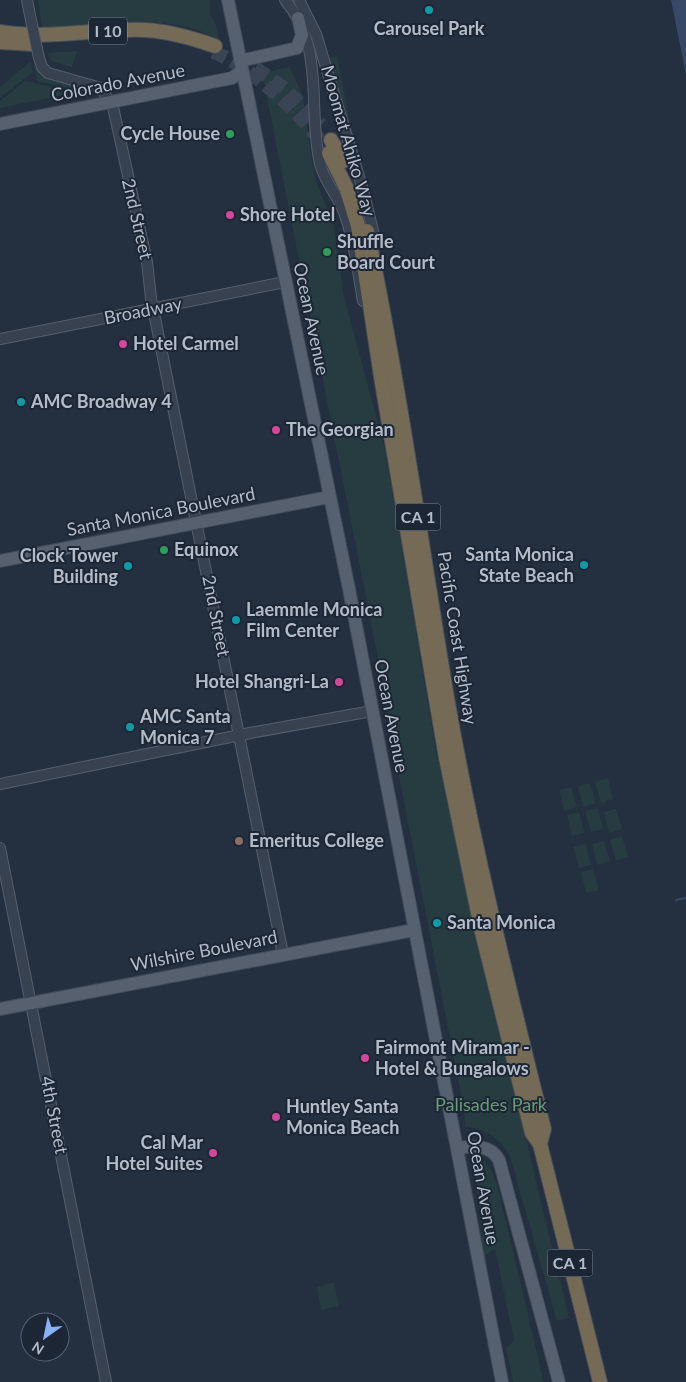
<svg xmlns="http://www.w3.org/2000/svg" width="686" height="1382" viewBox="0 0 686 1382" font-family="Lato,sans-serif">
  <style>
    .green { fill: #263c40 }
    .water { fill: #374967 }
    .lines { fill: none; stroke-linecap: round; stroke-linejoin: round }
    .stream { stroke: #374967; stroke-width: 2 }
    .highway-tunnel { stroke: #3a4454; stroke-width: 14; stroke-dasharray: 14 7; stroke-linecap: butt }
    .minor-casing { stroke: #565f6d; stroke-width: 12 }
    .major-casing { stroke: #414a58; stroke-width: 14 }
    .highway-casing { stroke: #434c5a; stroke-width: 16 }
    .minor { stroke: #38414f; stroke-width: 10 }
    .major { stroke: #56606f; stroke-width: 12 }
    .highway { stroke: #756a55; stroke-width: 14 }
    .minor-bridge-casing { stroke: #565f6d; stroke-width: 12; stroke-linecap: butt }
    .minor-bridge { stroke: #38414f; stroke-width: 10 }
    .culture-dot { fill: #0f9aa8; stroke: #1d2634; stroke-width: 2 }
    .leisure-dot { fill: #2e9e5b; stroke: #1d2634; stroke-width: 2 }
    .hotel-dot { fill: #d1479c; stroke: #1d2634; stroke-width: 2 }
    .education-dot { fill: #8d6e63; stroke: #1d2634; stroke-width: 2 }
    .labels { text-anchor: middle; stroke-width: 4; stroke-linejoin: round; paint-order: stroke }
    .shield { fill: #1d2634; stroke: #878f9d; stroke-width: 1 }
    .shield-label { font-size: 16px; font-weight: bold; fill: #b4bcca }
    .poi-label { font-size: 18px; font-weight: bold; fill: #b4bcca; stroke: #1d2634; text-anchor: start }
    .street-label { font-size: 18px; fill: #b4bcca; stroke: #1d2634 }
    .park-label { font-size: 18px; fill: #6a9c77; stroke: #1d2634 }
  </style>
  <rect width="100%" height="100%" fill="#242f3f"/>
  <g class="green">
    <path d="M 38,0 L 210,0 L 210,15 L 215,22 L 219,39 C 209,36 200,30 191,28 C 142,16 92,24 42,28 Z"/>
    <path d="M 77,51 L 72,67 C 62,64 49,64 48,53 Z"/>
    <path d="M 337,56 L 352,132 L 349,133 L 327,58 Z"/>
    <path d="M 31,61 L 33,72 L 0,98 L 0,87 Z"/>
    <path d="M 34,65 L 45,78 L 91,90 L 72,94 L 71,89 L 37,81 Z"/>
    <path d="M 290,67 L 303,96 L 311,156 L 317,184 L 333,222 L 344,296 L 385,450 L 437,757 L 463,875 L 569,1318 L 557,1321 L 510,1157 C 501,1138 486,1130 465,1126 L 464,1110 L 388,720 L 390,719 L 262,73 Z"/>
    <path d="M 25,81 L 68,91 L 69,94 L 0,108 L 0,101 Z"/>
    <path d="M 608,778 L 613,799 L 601,803 L 595,782 Z"/>
    <path d="M 590,783 L 596,803 L 583,807 L 578,786 Z"/>
    <path d="M 571,787 L 577,807 L 564,811 L 559,790 Z"/>
    <path d="M 598,808 L 603,829 L 591,832 L 585,811 Z"/>
    <path d="M 616,809 L 622,829 L 609,833 L 604,812 Z"/>
    <path d="M 579,812 L 585,833 L 572,836 L 567,815 Z"/>
    <path d="M 622,836 L 628,857 L 616,861 L 610,840 Z"/>
    <path d="M 604,841 L 610,861 L 597,865 L 592,844 Z"/>
    <path d="M 586,844 L 591,865 L 579,868 L 573,847 Z"/>
    <path d="M 593,869 L 599,890 L 586,893 L 581,872 Z"/>
    <path d="M 481,1157 L 492,1171 L 497,1184 L 544,1382 L 513,1382 L 506,1348 L 514,1341 L 495,1249 L 483,1257 L 479,1202 L 473,1168 Z"/>
    <path d="M 334,1282 L 339,1306 L 321,1310 L 317,1287 Z"/>
  </g>
  <path class="water" d="M 671,0 L 686,0 L 686,75 Z"/>
  <g class="lines">
    <path class="stream" d="M 676,900 L 686,898"/>
    <g class="highway-tunnel">
      <path d="M 213,52 C 252,66 307,119 329,153"/>
      <path d="M 238,56 L 284,88 L 321,125"/>
    </g>
    <defs>
      <g id="minor">
        <path d="M 27,0 L 32,25"/>
        <path d="M 285,0 C 326,48 307,108 320,164 C 325,183 339,197 345,215 C 355,243 358,273 363,301"/>
        <path d="M 299,0 L 316,34 L 363,190 L 376,243"/>
        <path d="M 39,58 L 42,67 L 48,73 L 101,88 L 113,107 L 147,262 L 151,298 L 283,954"/>
        <path d="M 0,339 L 285,282"/>
        <path d="M 0,784 L 250,733 L 372,711"/>
        <path d="M 0,848 L 106,1382"/>
      </g>
      <g id="major">
        <path d="M 228,0 L 349,589 L 502,1382"/>
        <path d="M 240,61 L 297,48 L 302,35 L 298,18"/>
        <path d="M 0,124 L 232,78 L 242,71"/>
        <path d="M 0,561 L 329,497"/>
        <path d="M 0,1009 L 414,930"/>
        <path d="M 458,1148 C 474,1146 490,1144 499,1160 L 559,1382"/>
      </g>
      <g id="highway">
        <path d="M 0,32 C 49,40 96,28 145,30 C 169,31 192,38 215,46"/>
        <path d="M 0,42 L 32,44"/>
        <path d="M 331,140 L 343,161"/>
        <path d="M 329,153 L 346,187 L 358,226 L 382,383 L 446,758 L 482,932 L 532,1133 L 540,1144 L 600,1382"/>
        <path d="M 367,231 C 400,387 421,545 448,703 C 473,846 509,988 544,1129 L 540,1144"/>
      </g>
    </defs>
    <use href="#minor" class="minor-casing"/>
    <use href="#major" class="major-casing"/>
    <use href="#highway" class="highway-casing"/>
    <use href="#minor" class="minor"/>
    <use href="#major" class="major"/>
    <use href="#highway" class="highway"/>
    <defs>
      <path id="minor-bridge" d="M 32,25 L 39,58"/>
    </defs>
    <use href="#minor-bridge" class="minor-bridge-casing"/>
    <use href="#minor-bridge" class="minor-bridge"/>
  </g>
  <g class="culture-dot">
    <circle cx="429" cy="10" r="5"/>
    <circle cx="21" cy="402" r="5"/>
    <circle cx="584" cy="565" r="5"/>
    <circle cx="128" cy="566" r="5"/>
    <circle cx="236" cy="620" r="5"/>
    <circle cx="130" cy="727" r="5"/>
    <circle cx="437" cy="923" r="5"/>
  </g>
  <g class="leisure-dot">
    <circle cx="230" cy="134" r="5"/>
    <circle cx="327" cy="252" r="5"/>
    <circle cx="164" cy="550" r="5"/>
  </g>
  <g class="hotel-dot">
    <circle cx="230" cy="215" r="5"/>
    <circle cx="123" cy="344" r="5"/>
    <circle cx="276" cy="430" r="5"/>
    <circle cx="339" cy="682" r="5"/>
    <circle cx="365" cy="1058" r="5"/>
    <circle cx="276" cy="1117" r="5"/>
    <circle cx="213" cy="1153" r="5"/>
  </g>
  <circle class="education-dot" cx="239" cy="841" r="5"/>
  <g class="labels">
    <g class="shield">
      <rect x="89" y="17.5" width="38" height="27" rx="4"/>
      <rect x="395.5" y="503.5" width="45" height="27" rx="4"/>
      <rect x="547.5" y="1249.5" width="45" height="27" rx="4"/>
    </g>
    <g class="shield-label">
      <text x="108" y="37">I 10</text>
      <text x="418" y="523">CA 1</text>
      <text x="570" y="1269">CA 1</text>
    </g>
    <g class="poi-label">
      <text x="429" y="35" text-anchor="middle">Carousel Park</text>
      <text x="220" y="140" text-anchor="end">Cycle House</text>
      <text x="240" y="221">Shore Hotel</text>
      <text x="337" y="248">Shuffle<tspan x="337" dy="21">Board Court</tspan></text>
      <text x="133" y="350">Hotel Carmel</text>
      <text x="31" y="408">AMC Broadway 4</text>
      <text x="286" y="436">The Georgian</text>
      <text x="174" y="556">Equinox</text>
      <text x="574" y="561" text-anchor="end">Santa Monica<tspan x="574" dy="21">State Beach</tspan></text>
      <text x="118" y="562" text-anchor="end">Clock Tower<tspan x="118" dy="21">Building</tspan></text>
      <text x="246" y="616">Laemmle Monica<tspan x="246" dy="21">Film Center</tspan></text>
      <text x="329" y="688" text-anchor="end">Hotel Shangri-La</text>
      <text x="140" y="723">AMC Santa<tspan x="140" dy="21">Monica 7</tspan></text>
      <text x="249" y="847">Emeritus College</text>
      <text x="447" y="929">Santa Monica</text>
      <text x="375" y="1054">Fairmont Miramar -<tspan x="375" dy="21">Hotel &amp; Bungalows</tspan></text>
      <text x="286" y="1113">Huntley Santa<tspan x="286" dy="21">Monica Beach</tspan></text>
      <text x="203" y="1149" text-anchor="end">Cal Mar<tspan x="203" dy="21">Hotel Suites</tspan></text>
    </g>
    <g class="street-label">
      <text transform="translate(118 83) rotate(-11)" y="6">Colorado Avenue</text>
      <text transform="translate(348 141) rotate(74)" y="6">Moomat Ahiko Way</text>
      <text transform="translate(137 219) rotate(77)" y="6">2nd Street</text>
      <text transform="translate(143 311) rotate(-11)" y="6">Broadway</text>
      <text transform="translate(311 319) rotate(78)" y="6">Ocean Avenue</text>
      <text transform="translate(161 512) rotate(-11)" y="6">Santa Monica Boulevard</text>
      <text transform="translate(216 616) rotate(79)" y="6">2nd Street</text>
      <text transform="translate(457 638) rotate(81)" y="6">Pacific Coast Highway</text>
      <text transform="translate(391 716) rotate(79)" y="6">Ocean Avenue</text>
      <text transform="translate(204 951) rotate(-11)" y="6">Wilshire Boulevard</text>
      <text transform="translate(54 1115) rotate(79)" y="6">4th Street</text>
      <text transform="translate(483 1188) rotate(80)" y="6">Ocean Avenue</text>
    </g>
    <g class="park-label">
      <text x="491" y="1111">Palisades Park</text>
    </g>
  </g>
  <g transform="translate(45 1337) rotate(213)"><circle r="24" fill="#1d2634" stroke="#596270"/>
  <path d="M0-4L9 19L0 12L-9 19Z" fill="#88b0fb"/>
  <text y="-8" font-size="14" font-weight="bold" text-anchor="middle" fill="#b4bcca">N</text>
  </g>
</svg>
